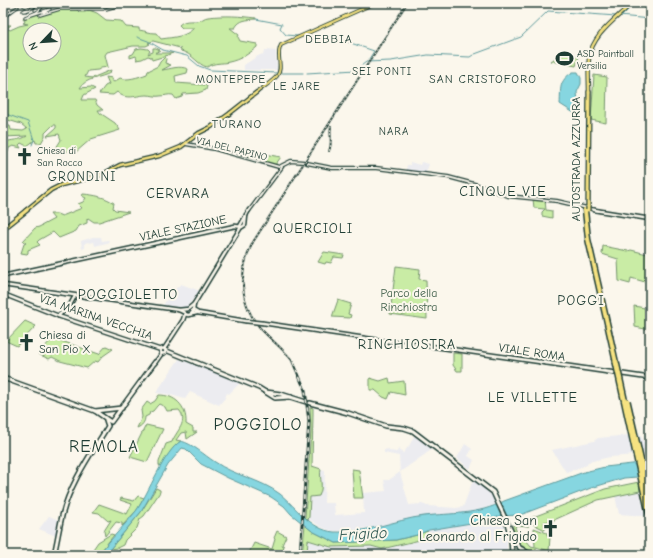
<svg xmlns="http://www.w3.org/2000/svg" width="653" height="558" viewBox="0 0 653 558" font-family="'Comic Neue',sans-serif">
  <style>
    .built { fill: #ececf0 }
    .green { fill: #c9eca5; stroke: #74946c; fill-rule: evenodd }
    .water { fill: #86d6e0; stroke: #5d999b }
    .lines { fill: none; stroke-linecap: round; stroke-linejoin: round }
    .stream { stroke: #5d999b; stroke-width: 1 }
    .secondary-far3-casing { stroke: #1f3d34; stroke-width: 3.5 }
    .secondary-far2-casing { stroke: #1f3d34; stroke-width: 4.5 }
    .secondary-far1-casing { stroke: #1f3d34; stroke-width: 5.5 }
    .secondary-casing { stroke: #1f3d34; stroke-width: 6 }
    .primary-far2-casing { stroke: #1f3d34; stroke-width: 4 }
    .primary-far1-casing { stroke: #1f3d34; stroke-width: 5 }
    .primary-casing { stroke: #1f3d34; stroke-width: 6 }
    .highway-far3-casing { stroke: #1f3d34; stroke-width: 4.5 }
    .highway-far2-casing { stroke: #1f3d34; stroke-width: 5.5 }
    .highway-far1-casing { stroke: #1f3d34; stroke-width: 7 }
    .highway-casing { stroke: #1f3d34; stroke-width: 8 }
    .secondary-far3 { stroke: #fbf7ec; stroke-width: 1.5 }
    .secondary-far2 { stroke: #fbf7ec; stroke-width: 2 }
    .secondary-far1 { stroke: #fbf7ec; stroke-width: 2.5 }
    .secondary { stroke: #fbf7ec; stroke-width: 3 }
    .primary-far2 { stroke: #f6e281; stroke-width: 2 }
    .primary-far1 { stroke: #f6e281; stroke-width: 2.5 }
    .primary { stroke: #f6e281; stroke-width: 3.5 }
    .highway-far3 { stroke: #f6e281; stroke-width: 2.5 }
    .highway-far2 { stroke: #f6e281; stroke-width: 3 }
    .highway-far1 { stroke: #f6e281; stroke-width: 4 }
    .highway { stroke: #f6e281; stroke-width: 5 }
    .rail-far1-casing { stroke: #1f3d34; stroke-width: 2 }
    .rail-casing { stroke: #1f3d34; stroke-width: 3 }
    .rail-far1 { stroke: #fbf7ec; stroke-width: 1; stroke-dasharray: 2; stroke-linecap: butt }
    .rail { stroke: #fbf7ec; stroke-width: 1.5; stroke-dasharray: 4; stroke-linecap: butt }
    .secondary-bridge-casing { stroke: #1f3d34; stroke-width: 5.5; stroke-linecap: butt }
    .highway-bridge-far2-casing { stroke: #1f3d34; stroke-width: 5.5; stroke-linecap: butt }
    .highway-bridge-far1-casing { stroke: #1f3d34; stroke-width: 7; stroke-linecap: butt }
    .highway-bridge-casing { stroke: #1f3d34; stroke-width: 8; stroke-linecap: butt }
    .secondary-bridge { stroke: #fbf7ec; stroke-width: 2.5 }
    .highway-bridge-far2 { stroke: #f6e281; stroke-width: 3 }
    .highway-bridge-far1 { stroke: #f6e281; stroke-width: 4 }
    .highway-bridge { stroke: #f6e281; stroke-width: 5 }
    .labels { text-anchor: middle; stroke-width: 4; stroke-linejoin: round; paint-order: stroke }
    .far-poi-label { font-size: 10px; fill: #1f3d34; stroke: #fbf7ec; text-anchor: start }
    .far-street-label { font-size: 10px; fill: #1f3d34; stroke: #fbf7ec }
    .far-neighbourhood-label { font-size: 11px; letter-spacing: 1px; fill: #1f3d34; stroke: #fbf7ec }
    .far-quarter-label { font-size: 12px; letter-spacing: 1px; fill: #1f3d34; stroke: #fbf7ec }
    .street-label { font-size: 12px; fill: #1f3d34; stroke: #fbf7ec }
    .park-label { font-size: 12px; fill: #41604b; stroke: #fbf7ec }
    .poi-label { font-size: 12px; fill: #1f3d34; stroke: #fbf7ec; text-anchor: start }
    .neighbourhood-label { font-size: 13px; letter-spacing: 1px; fill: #1f3d34; stroke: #fbf7ec }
    .quarter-label { font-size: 14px; letter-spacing: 1px; fill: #1f3d34; stroke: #fbf7ec }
    .near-poi-label { font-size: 14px; fill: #1f3d34; stroke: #fbf7ec; text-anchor: end }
    .near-water-label { font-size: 16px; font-style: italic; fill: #345c56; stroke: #fbf7ec }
    .near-quarter-label { font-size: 17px; letter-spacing: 1px; fill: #1f3d34; stroke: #fbf7ec }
  </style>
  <rect width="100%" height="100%" fill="#fbf7ec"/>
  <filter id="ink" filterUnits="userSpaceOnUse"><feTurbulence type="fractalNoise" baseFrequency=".025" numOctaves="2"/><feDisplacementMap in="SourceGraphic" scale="8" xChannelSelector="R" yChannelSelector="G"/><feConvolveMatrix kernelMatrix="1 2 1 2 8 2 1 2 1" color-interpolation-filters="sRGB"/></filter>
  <g filter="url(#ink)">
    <g class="built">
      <path d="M 266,50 L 276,51 L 277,70 L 244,70 L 244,65 L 258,56 L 263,54 Z"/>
      <path d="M 410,162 L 420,165 L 421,162 L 429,164 L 426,173 L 406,170 L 407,165 L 410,165 Z"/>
      <path d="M 93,237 L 101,237 L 102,241 L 108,240 L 110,242 L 95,246 L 94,242 L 89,243 L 88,242 L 85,243 L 85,248 L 82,249 L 81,241 Z"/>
      <path d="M 181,284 L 200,291 L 186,308 L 163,305 L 174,290 Z"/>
      <path d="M 179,359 L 196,365 L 240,383 L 229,394 L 227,393 L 225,398 L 219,405 L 190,392 L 185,399 L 167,394 L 156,393 Z"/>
      <path d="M 415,434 L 434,448 L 400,472 L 399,456 L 384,453 L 384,450 L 389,449 L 389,451 L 397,452 L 398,449 L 403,453 L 409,446 Z"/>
      <path d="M 640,434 L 650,454 L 610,457 L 588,462 L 587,465 L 566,472 L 552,450 L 594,441 L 598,438 Z"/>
      <path d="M 465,444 L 472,449 L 468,456 L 474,460 L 470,469 L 457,458 Z"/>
      <path d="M 310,467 L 325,470 L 324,503 L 334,503 L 335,515 L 364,513 L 363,493 L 386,491 L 384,480 L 389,480 L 400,472 L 409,505 L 422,504 L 427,506 L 456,508 L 463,507 L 472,483 L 476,480 L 488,490 L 497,504 L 480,510 L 452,515 L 423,516 L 374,527 L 345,531 L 332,531 L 323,528 L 307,518 Z"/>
      <path d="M 640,491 L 645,516 L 619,514 L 615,496 Z"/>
      <path d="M 49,516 L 59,520 L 56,536 L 39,529 Z"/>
      <path d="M 501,516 L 507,534 L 507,552 L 504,552 L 505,555 L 307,555 L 308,540 L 331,547 L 372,546 L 382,549 L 428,538 L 427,531 L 429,530 L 471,523 Z"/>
    </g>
    <g class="green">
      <path d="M 69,6 L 77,10 L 79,12 L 85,12 L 89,10 L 97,13 L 106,20 L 121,21 L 126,27 L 139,28 L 139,30 C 146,31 149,33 156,33 L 161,39 C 175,37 185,37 194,28 L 182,28 L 179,25 C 184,20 190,21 197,21 C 202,21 204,17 208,17 C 224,15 241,16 256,18 L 256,19 C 247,20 240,19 235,28 L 230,28 L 239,35 L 238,37 L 240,41 L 257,44 L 257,47 C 249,54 239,60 229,62 C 221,64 215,62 207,67 C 198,65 193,54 181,51 L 180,48 L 153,41 L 148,43 L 150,44 L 146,46 L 133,46 L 107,52 L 105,55 L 108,67 L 101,68 L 98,70 L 88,71 L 85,77 L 92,78 L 111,70 L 110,73 C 101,78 85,78 80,88 L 91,87 L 95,89 L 84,95 L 82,100 L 95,100 L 97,105 L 103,110 L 98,110 L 100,113 L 115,123 L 120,130 L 91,139 L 76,152 L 74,152 L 75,147 L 66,152 L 56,148 L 61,140 L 59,134 L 47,136 L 56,128 L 56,125 L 53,125 L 45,133 L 45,136 L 41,143 L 36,143 L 35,140 L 27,146 L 21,143 L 19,145 L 21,148 L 13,146 L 9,148 L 8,152 L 3,153 L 3,143 C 11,139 20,141 27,136 L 3,137 L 3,128 L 8,126 L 10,126 L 11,130 L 23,131 L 27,129 L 21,124 L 8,120 L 3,115 L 3,25 L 11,25 L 7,28 L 10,30 L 19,26 L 28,24 L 23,23 L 25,22 L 23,18 L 25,17 L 41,10 L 45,10 L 42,12 L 51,11 L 38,16 C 49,15 59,6 69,6 ZM 30,30 L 54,30 L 54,54 L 30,54 Z"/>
      <path d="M 141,48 L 148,49 L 150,51 L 148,54 L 153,52 L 153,48 L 156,48 L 160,50 L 155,53 L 173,53 L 165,56 L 166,59 L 165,63 L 171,65 L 162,70 C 171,69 179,65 188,69 L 187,73 L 175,76 L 176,83 L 204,85 L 207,86 L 206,90 L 198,93 L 183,94 L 182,97 L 176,99 L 173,95 C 168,94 165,96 160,96 C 156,97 152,95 147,95 C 137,95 126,101 117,92 L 113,95 L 99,94 L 105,86 L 109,84 L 106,77 L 112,78 L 111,80 L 114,82 L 120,78 C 126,81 139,77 147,74 L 148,71 L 158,66 L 160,62 L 164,58 L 162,57 L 152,60 L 151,57 L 148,56 L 142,59 L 136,60 L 137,59 L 136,56 L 130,58 L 130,55 L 133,54 L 136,49 Z"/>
      <path d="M 569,54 L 579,57 L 578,59 L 576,66 L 551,61 L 560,55 Z"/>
      <path d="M 594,75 L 607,77 L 606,123 L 591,120 Z"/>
      <path d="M 252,152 L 281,157 L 275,165 L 248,158 Z"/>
      <path d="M 83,194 C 95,195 105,197 114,203 L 113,208 L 115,210 L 129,212 L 99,222 L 94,222 L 88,218 L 87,219 L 87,223 L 79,226 L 76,231 L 59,238 L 53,232 L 39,240 L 37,242 L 40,245 L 28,250 L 28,253 L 27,254 L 21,253 L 24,244 L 26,243 L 23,241 L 35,228 L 39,227 L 54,219 L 50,214 L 57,214 L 62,216 L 82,208 L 78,204 L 83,202 L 86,198 L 82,196 Z"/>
      <path d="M 533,199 L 545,200 L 546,210 L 552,211 L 552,218 L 542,216 L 542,212 L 545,209 L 534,208 Z"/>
      <path d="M 603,246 L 628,251 L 631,250 L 647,254 L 647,250 L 650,251 L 650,302 L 645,282 L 631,278 L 630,284 L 619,281 L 618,259 L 602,254 Z"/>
      <path d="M 324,252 L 344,255 L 343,258 L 334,257 L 331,263 L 326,262 L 325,264 L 318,262 Z"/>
      <path d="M 396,266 L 420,269 L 419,279 L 426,280 L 427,319 L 390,314 Z"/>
      <path d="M 338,300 L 351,304 L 348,314 L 351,315 L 350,318 L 332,317 Z"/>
      <path d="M 634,306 L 650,309 L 650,330 L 635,327 Z"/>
      <path d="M 25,321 L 36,326 L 17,346 L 6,341 Z"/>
      <path d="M 53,338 L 99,354 L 106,346 L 113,349 L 103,356 L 98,362 L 95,361 L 87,368 L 60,361 L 52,357 L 49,359 L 38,354 Z"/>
      <path d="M 453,353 L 462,354 L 462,371 L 457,371 L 453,365 Z"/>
      <path d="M 370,378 L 380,381 L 389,378 L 390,383 L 404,381 L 405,395 L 391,392 L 388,399 L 383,397 L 375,390 L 370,390 Z"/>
      <path d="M 159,395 C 175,395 187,406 186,424 L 193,428 L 193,432 L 197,432 L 187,439 L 186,432 L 181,433 L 176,440 L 181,441 C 172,447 166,459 161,468 L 159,465 L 159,462 L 166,444 L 172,442 C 176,431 189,422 179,410 L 167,411 L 165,407 L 159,404 L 157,406 L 153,411 L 150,412 L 149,415 L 145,417 C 145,422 142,426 137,428 L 142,417 L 141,410 L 147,402 L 150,404 L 155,401 Z"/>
      <path d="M 310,407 L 313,408 L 313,414 L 312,466 L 321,469 C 319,479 324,486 319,496 L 310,497 L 309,517 L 308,520 L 305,517 L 311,431 Z"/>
      <path d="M 146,425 L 163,429 L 147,462 L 130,457 Z"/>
      <path d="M 352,469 L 359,470 L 363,498 L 354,498 Z"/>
      <path d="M 639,482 L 640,491 L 598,500 L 554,520 L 544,522 L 545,530 L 529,522 L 523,521 L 605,489 Z"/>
      <path d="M 156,488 L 160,490 L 160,492 L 144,516 L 140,519 L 137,528 L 125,540 L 123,545 L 117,548 L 110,549 L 141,512 Z"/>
      <path d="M 138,496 L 144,498 L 137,510 L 122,526 L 122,523 L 116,522 L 105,536 L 104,531 L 111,520 L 108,521 L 99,513 L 93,512 L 99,504 L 127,514 L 132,504 L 120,500 L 121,498 L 134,501 Z"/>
      <path d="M 515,524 L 529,526 L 517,525 L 515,527 L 518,536 L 526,540 L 531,546 L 535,547 L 534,528 L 547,533 L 547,535 L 550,537 L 549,551 L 536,547 L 536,555 C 525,551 511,537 513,525 Z"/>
      <path d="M 305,525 L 312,531 L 336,543 L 396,540 L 417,535 L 427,531 L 428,538 L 382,549 L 371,546 L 331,547 L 308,540 L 307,555 L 302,555 Z"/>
      <path d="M 277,531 L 286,536 L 282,545 L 284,546 L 283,549 L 286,552 L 286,554 L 281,552 L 279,555 L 248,555 L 254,543 L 272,549 L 275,539 L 274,538 Z"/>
      <path d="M 111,534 L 114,535 L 98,555 L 89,555 L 98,542 Z"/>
    </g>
    <g class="water">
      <path d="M 573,72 L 578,72 L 581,78 L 581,84 L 577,92 L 579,114 L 577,115 L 560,104 C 561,89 558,81 573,72 Z"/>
      <path d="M 181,441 C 193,444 204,455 215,462 C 235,476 260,479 280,494 C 296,507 311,530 334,532 C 365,534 394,520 424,516 C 451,513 479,515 504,501 L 584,472 L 605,467 L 650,462 L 650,476 L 624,478 L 591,488 L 520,515 L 501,516 L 471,523 L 429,530 L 417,535 L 396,540 L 336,543 L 312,531 L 291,514 L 284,506 L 271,497 L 228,478 L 201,464 L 186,449 L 182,448 L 168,465 L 141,512 L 105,555 L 98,555 C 110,540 124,526 136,511 C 149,493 164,451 181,441 Z"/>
    </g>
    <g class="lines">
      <g class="stream">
        <path d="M 619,16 L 650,19"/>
        <path d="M 622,16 L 635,3"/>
        <path d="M 256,19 L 282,24 L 280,28 L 286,35 L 342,40 L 374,51 L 369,59"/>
        <path d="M 137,37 L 148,41 L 163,50"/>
        <path d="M 163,50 L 187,56 L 199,66 L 210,70 L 277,73"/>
        <path d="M 475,54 L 521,37 L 548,11 L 616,16"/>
        <path d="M 370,59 L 372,60"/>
        <path d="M 281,73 L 303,73"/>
        <path d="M 307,73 L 356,70 L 366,62 L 391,61 L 428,55 L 470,57 L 473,55"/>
        <path d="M 3,113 L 28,122 L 34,140 L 32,145"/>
      </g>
      <defs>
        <g id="secondary-far3">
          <path d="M 14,4 L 21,4 L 29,8 L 23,11 C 29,11 32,8 37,4 L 39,5 L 35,10 L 45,4"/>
          <path d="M 43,13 L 50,9 L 25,17 L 37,12 L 45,4"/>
          <path d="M 40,15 L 60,9 L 106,9 L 127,3"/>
          <path d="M 3,17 C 9,14 12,10 18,7"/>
        </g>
        <g id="secondary-far2">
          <path d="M 186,144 L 215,149 L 279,167"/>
          <path d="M 307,163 L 332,168 L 376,168 L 448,177 L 478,185 L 508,196 L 557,201 L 600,211"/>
          <path d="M 281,166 L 291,161 L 304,162"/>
          <path d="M 249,211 L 282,167"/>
        </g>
        <g id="secondary-far1">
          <path d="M 594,210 L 650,219"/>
          <path d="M 240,226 L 249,210"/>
          <path d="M 3,276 L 235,226 L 242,227 L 245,225 L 246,215"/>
          <path d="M 3,285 L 179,310 L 185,313"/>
          <path d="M 3,294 L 61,317 L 161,350"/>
          <path d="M 194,304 L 193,310 L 198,313 L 245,321"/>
          <path d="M 179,310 L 188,309 L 194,304 L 241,227"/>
          <path d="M 185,314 L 188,315 L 197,313"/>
          <path d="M 191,314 L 193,312 L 192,310"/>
          <path d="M 58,316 L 70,305 L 75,296"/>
          <path d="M 263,323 L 405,344"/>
          <circle cx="407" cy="343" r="2"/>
          <path d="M 409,343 L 547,363"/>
          <circle cx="163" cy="351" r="2.5"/>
          <path d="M 164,349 L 183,320 L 185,314"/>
          <path d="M 165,350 L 197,363"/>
          <path d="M 155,363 L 162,353"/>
        </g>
        <g id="secondary">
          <path d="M 195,362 L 259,388 L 275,398 L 291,397"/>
          <path d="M 540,362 L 650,378"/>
          <path d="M 3,378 L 95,411 L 111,422 L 155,362"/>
          <path d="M 266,392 L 281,394 L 306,402"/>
          <path d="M 310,403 L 348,413 L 386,426 L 404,428 L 413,431 L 493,492 L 518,546 L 521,549 L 521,555"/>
          <path d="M 95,411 L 122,408"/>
          <path d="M 506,519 L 511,538 L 512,555"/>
          <path d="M 522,549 L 531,555"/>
          <path d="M 54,555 C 57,542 59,529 62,516 C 70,483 91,454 108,426 L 106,420"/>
          <path d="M 612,555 L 626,553 L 634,555"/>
        </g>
        <path id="primary-far2" d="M 256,93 C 262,88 272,82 277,76 C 284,67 275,55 281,45 L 375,3"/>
        <path id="primary-far1" d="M 25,211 L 51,190 L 61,185 L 101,175 L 120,165 L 159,156 L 181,147 L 199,133 L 211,127 L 229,114 L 257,92"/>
        <path id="primary" d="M 3,229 L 27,210"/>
        <path id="highway-far3" d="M 589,93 C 589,81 588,69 589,58 C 592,35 616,19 632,3"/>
        <g id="highway-far2">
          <path d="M 588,207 L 589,92"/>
          <path d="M 585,209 L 585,211"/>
        </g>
        <path id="highway-far1" d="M 585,210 L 588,239 L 610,336"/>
        <path id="highway" d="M 647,504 L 650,516"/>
      </defs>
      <use href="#secondary-far3" class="secondary-far3-casing"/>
      <use href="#secondary-far2" class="secondary-far2-casing"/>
      <use href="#secondary-far1" class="secondary-far1-casing"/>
      <use href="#secondary" class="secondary-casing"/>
      <use href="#primary-far2" class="primary-far2-casing"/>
      <use href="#primary-far1" class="primary-far1-casing"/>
      <use href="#primary" class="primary-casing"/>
      <use href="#highway-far3" class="highway-far3-casing"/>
      <use href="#highway-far2" class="highway-far2-casing"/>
      <use href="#highway-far1" class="highway-far1-casing"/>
      <use href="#highway" class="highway-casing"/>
      <use href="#secondary-far3" class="secondary-far3"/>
      <use href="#secondary-far2" class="secondary-far2"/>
      <use href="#secondary-far1" class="secondary-far1"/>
      <use href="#secondary" class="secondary"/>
      <use href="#primary-far2" class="primary-far2"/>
      <use href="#primary-far1" class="primary-far1"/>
      <use href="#primary" class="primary"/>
      <use href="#highway-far3" class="highway-far3"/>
      <use href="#highway-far2" class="highway-far2"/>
      <use href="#highway-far1" class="highway-far1"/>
      <use href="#highway" class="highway"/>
      <defs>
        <g id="rail-far1">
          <path d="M 329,151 C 333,142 329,135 331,126"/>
          <path d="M 294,363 C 285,350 272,341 261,329 C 239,304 238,271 253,242 L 407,3"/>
        </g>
        <path id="rail" d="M 293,362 L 305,390 L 309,421 L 300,555"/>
      </defs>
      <use href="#rail-far1" class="rail-far1-casing"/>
      <use href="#rail" class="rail-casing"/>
      <use href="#rail-far1" class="rail-far1"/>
      <use href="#rail" class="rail"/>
      <defs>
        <path id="secondary-bridge" d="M 245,321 L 263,323"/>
        <path id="highway-bridge-far2" d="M 588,207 L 588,210"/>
        <path id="highway-bridge-far1" d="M 610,336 L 616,363"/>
        <g id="highway-bridge">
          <path d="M 616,362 L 647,504"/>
          <path d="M 627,401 L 650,502"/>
        </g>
      </defs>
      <use href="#secondary-bridge" class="secondary-bridge-casing"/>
      <use href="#highway-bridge-far2" class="highway-bridge-far2-casing"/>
      <use href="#highway-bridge-far1" class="highway-bridge-far1-casing"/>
      <use href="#highway-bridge" class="highway-bridge-casing"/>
      <use href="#secondary-bridge" class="secondary-bridge"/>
      <use href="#highway-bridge-far2" class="highway-bridge-far2"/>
      <use href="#highway-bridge-far1" class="highway-bridge-far1"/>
      <use href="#highway-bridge" class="highway-bridge"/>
    </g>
  </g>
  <defs>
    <symbol id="stadium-bare" viewBox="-9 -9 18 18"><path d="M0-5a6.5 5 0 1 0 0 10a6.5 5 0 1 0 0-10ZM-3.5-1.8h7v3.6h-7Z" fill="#1f3d34" stroke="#fbf7ec" stroke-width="2.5" paint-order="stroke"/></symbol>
    <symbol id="church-bare" viewBox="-9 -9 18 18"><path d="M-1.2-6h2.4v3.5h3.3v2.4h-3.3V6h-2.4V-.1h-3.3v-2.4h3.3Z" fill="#1f3d34" stroke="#fbf7ec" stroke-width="2.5" paint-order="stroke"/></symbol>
  </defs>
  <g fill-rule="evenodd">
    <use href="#stadium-bare" x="552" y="46" width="25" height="25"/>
    <use href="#church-bare" x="12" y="144" width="25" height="25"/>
    <use href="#church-bare" x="14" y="330" width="25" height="25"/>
    <use href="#church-bare" x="538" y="516" width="25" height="25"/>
  </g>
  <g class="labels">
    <g class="far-poi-label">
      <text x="577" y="57">ASD Paintball<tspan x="577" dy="12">Versilia</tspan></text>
      <text x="37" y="154">Chiesa di<tspan x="37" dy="12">San Rocco</tspan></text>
    </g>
    <g class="far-street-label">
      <text transform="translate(232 148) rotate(14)" y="4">VIA DEL PAPINO</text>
    </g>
    <g class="far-neighbourhood-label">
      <text x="382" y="75">SEI PONTI</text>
      <text x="231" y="83">MONTEPEPE</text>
      <text x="297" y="90">LE JARE</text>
      <text x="394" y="135">NARA</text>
    </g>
    <g class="far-quarter-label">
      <text x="329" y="43">DEBBIA</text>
      <text x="483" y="83">SAN CRISTOFORO</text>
      <text x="237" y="128">TURANO</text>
    </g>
    <g class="street-label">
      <text transform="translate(576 159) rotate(-90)" y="4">AUTOSTRADA AZZURRA</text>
      <text transform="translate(183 228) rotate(-12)" y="4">VIALE STAZIONE</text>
      <text transform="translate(96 317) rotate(19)" y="4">VIA MARINA VECCHIA</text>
      <text transform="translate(532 352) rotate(8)" y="4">VIALE ROMA</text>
    </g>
    <g class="park-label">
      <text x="409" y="297">Parco della<tspan x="409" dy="14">Rinchiostra</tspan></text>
    </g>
    <g class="poi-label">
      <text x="39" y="339">Chiesa di<tspan x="39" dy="14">San Pio X</tspan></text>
    </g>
    <g class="neighbourhood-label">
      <text x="82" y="181">GRONDINI</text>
    </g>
    <g class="quarter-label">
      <text x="503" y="196">CINQUE VIE</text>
      <text x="178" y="198">CERVARA</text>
      <text x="313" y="233">QUERCIOLI</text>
      <text x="128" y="299">POGGIOLETTO</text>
      <text x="581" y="305">POGGI</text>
      <text x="407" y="349">RINCHIOSTRA</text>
      <text x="533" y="402">LE VILLETTE</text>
    </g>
    <g class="near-poi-label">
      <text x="537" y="525">Chiesa San<tspan x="537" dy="16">Leonardo al Frigido</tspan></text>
    </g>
    <g class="near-water-label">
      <text transform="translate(363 533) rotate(-3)" y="6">Frigido</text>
    </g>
    <g class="near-quarter-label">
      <text x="258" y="430">POGGIOLO</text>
      <text x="104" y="452">REMOLA</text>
    </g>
  </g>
  <rect width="653" height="558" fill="none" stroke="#fbf7ec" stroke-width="16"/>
  <rect x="8" y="8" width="637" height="542" fill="none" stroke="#1f3d34" stroke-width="1.5" filter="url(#ink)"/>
  <g transform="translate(42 42) rotate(245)"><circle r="19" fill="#fbf7ec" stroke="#a3ada2"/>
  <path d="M0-3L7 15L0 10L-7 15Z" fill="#1f3d34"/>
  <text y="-6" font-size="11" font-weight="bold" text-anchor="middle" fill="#1f3d34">N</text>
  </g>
</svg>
